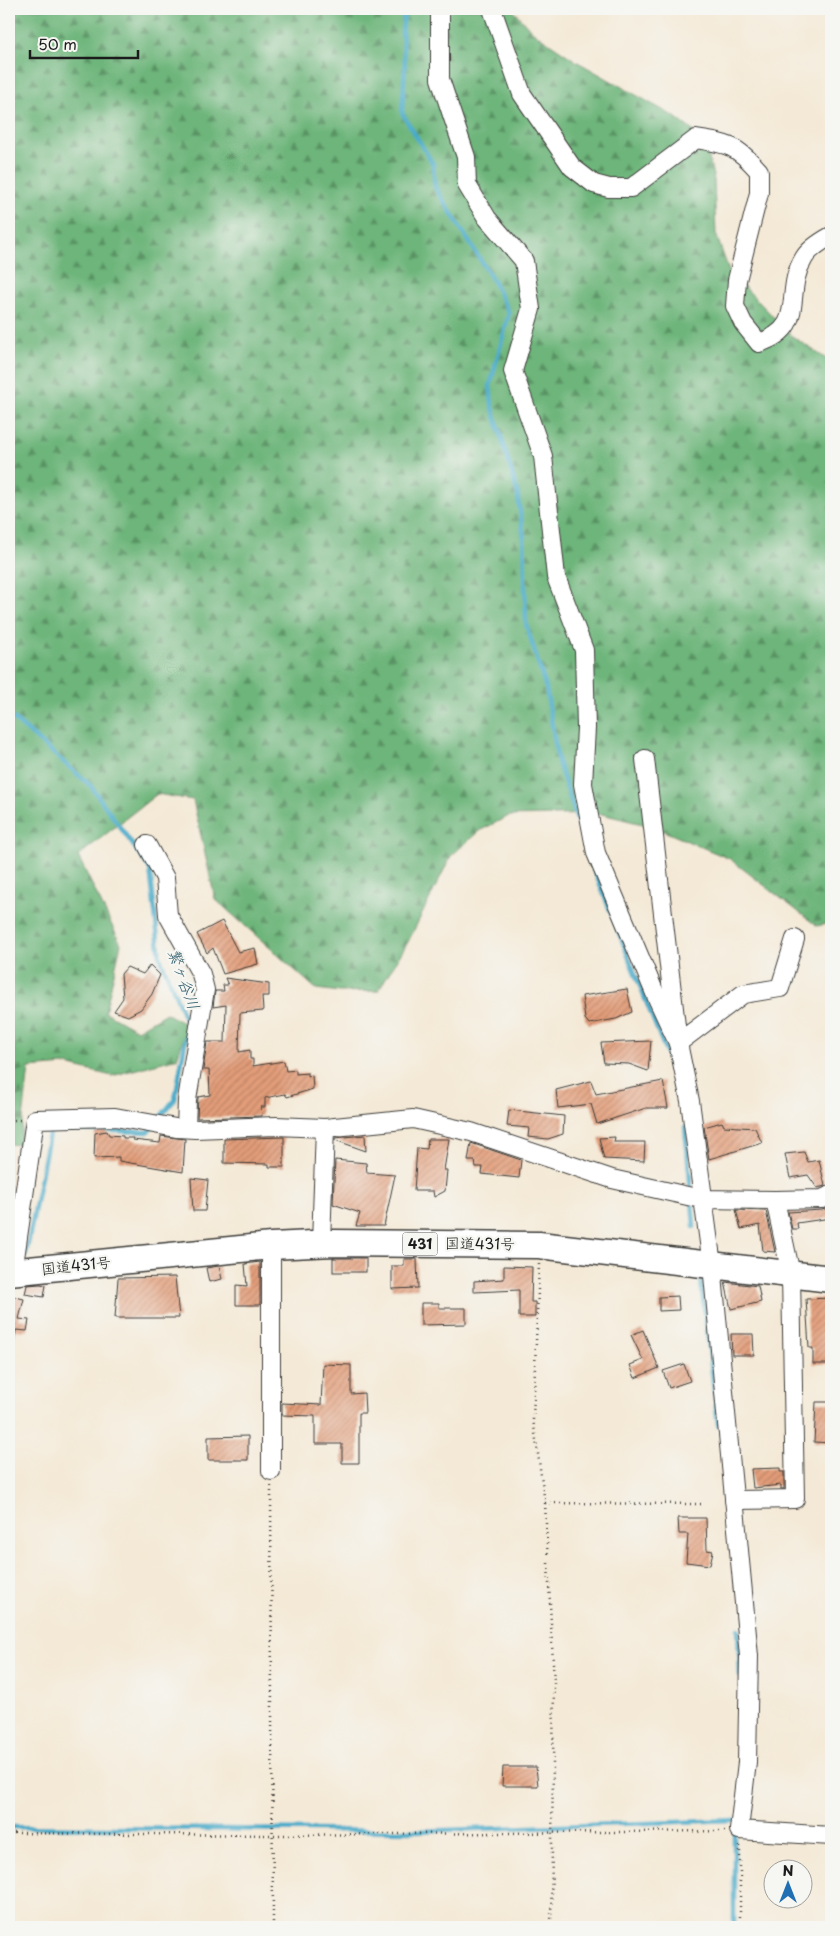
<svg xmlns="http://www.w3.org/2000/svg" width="840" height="1936" viewBox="0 0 840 1936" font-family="'Playpen Sans','Klee One',sans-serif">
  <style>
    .forest { fill: url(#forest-firs); stroke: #44684b }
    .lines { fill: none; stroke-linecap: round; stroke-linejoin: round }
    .stream { stroke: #49abc9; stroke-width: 4.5 }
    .building { fill: url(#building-hatch) }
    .minor-casing { stroke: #3c3b38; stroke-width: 20 }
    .highway-casing { stroke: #3c3b38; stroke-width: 29 }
    .path { stroke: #3c3b38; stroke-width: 2.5; stroke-dasharray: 1 4; stroke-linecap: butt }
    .minor { stroke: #fff; stroke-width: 18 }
    .highway { stroke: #fff; stroke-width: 26 }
    .labels { text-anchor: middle; stroke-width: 4.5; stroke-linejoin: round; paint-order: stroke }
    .shield { fill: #f6f6f2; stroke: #5d5d5c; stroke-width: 1 }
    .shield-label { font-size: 14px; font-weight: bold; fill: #1c1c1c }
    .street-label { font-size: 15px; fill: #1c1c1c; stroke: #f6f6f2 }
    .water-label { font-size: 16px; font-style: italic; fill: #305c6a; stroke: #f6f6f2 }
  </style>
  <defs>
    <pattern id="forest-firs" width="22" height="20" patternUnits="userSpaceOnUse" patternTransform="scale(1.25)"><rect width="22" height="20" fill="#6db57a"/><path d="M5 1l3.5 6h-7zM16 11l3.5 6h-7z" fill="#599263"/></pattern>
    <pattern id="building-hatch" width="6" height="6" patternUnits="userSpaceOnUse" patternTransform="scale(1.25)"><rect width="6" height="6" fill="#e39d79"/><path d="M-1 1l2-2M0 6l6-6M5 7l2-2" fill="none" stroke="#b77f62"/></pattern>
  </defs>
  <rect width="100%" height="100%" fill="#f6f6f2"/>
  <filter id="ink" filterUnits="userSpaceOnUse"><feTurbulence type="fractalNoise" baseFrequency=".02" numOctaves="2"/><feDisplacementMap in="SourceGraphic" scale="10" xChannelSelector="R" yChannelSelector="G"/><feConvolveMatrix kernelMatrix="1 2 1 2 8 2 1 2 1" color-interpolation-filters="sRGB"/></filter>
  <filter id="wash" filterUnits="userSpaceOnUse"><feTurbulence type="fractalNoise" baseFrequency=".0096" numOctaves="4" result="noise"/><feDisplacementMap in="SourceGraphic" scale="20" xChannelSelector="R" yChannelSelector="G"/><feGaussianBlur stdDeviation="1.12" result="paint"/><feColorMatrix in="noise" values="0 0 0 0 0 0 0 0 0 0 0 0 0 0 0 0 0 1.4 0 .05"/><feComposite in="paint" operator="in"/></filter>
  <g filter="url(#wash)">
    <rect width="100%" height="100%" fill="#f4e9d6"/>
    <path class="forest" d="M 9,9 L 512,9 L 533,32 L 576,61 L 675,117 L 705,140 L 714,180 L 716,234 L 729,271 L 792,336 L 831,362 L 831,923 L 817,926 L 730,859 L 654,827 L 602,814 L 509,816 L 479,831 L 451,856 L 408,942 L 378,991 L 340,992 L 316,989 L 215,899 L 193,800 L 157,794 L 78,856 L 121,944 L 105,1012 L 137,1030 L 166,1013 L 188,1026 L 177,1058 L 112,1076 L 66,1065 L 29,1068 L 20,1145 L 9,1144 Z"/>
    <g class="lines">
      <g class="stream">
        <path d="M 405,9 L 402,31 L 405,66 L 402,113 L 433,164 L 435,187 L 491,277 L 509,313 L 490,386 L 492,405 L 517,491 L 524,538 L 526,624 L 546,688 L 558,762 L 588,853"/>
        <path d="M 9,715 L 90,785 L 150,869 L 160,957 L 188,1026 L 175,1099 L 157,1121"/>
        <path d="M 591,862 L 679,1085"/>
        <path d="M 685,1127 L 691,1192"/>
        <path d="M 692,1202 L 694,1227"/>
        <path d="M 26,1255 L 50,1129 L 148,1132 L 151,1129"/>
        <path d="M 701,1282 L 718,1425"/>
        <path d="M 9,1288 L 14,1288 L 17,1280"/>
        <path d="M 738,1629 L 740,1676"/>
        <path d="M 9,1827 L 415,1831 L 734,1820"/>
        <path d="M 734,1834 L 734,1927"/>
      </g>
    </g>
    <g id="blocks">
      <g class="building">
        <path d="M 222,921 L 238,952 L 255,948 L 258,964 L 223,974 L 213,948 L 207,953 L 197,934 Z"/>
        <path d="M 150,965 L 160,975 L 152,994 L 141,1009 L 128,1016 L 114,1011 L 123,998 L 121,974 L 127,967 L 143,974 Z"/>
        <path d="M 225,978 L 269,984 L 269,996 L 262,996 L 263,1011 L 240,1013 L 239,1052 L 250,1050 L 250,1059 L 253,1059 L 253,1066 L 284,1061 L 286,1071 L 296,1070 L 296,1074 L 308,1073 L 308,1076 L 312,1075 L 313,1089 L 287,1097 L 285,1094 L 265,1098 L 265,1107 L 261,1107 L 262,1116 L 197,1118 L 198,1097 L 210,1095 L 209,1070 L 203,1070 L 207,1042 L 225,1042 L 226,1005 L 213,1007 L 215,991 L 224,991 L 223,985 L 228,985 Z"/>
        <path d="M 627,989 L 632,1012 L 616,1019 L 589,1024 L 585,1019 L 582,996 Z"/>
        <path d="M 651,1041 L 648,1071 L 629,1064 L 604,1063 L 601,1043 Z"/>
        <path d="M 591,1081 L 596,1094 L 663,1081 L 668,1108 L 646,1108 L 597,1124 L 591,1104 L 558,1108 L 556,1090 Z"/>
        <path d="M 509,1110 L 564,1116 L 563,1134 L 548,1139 L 528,1137 L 529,1128 L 507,1126 Z"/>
        <path d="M 722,1122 L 724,1126 L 755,1128 L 762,1143 L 709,1159 L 704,1127 Z"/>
        <path d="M 107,1131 L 109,1135 L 123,1136 L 123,1138 L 133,1138 L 133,1140 L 160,1143 L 161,1136 L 185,1139 L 183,1172 L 119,1161 L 119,1157 L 94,1158 L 95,1133 Z"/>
        <path d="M 365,1135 L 366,1151 L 335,1140 L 335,1138 Z"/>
        <path d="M 284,1137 L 284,1167 L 269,1167 L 269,1164 L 224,1163 L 224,1139 Z"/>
        <path d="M 615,1137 L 614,1142 L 645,1142 L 644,1161 L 604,1159 L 599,1138 Z"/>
        <path d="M 428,1139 L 449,1139 L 444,1170 L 447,1170 L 445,1191 L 434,1197 L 433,1191 L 414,1191 L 417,1148 L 427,1149 Z"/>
        <path d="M 471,1143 L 521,1160 L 519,1178 L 482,1174 L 483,1167 L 476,1167 L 475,1161 L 468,1161 Z"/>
        <path d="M 804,1152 L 808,1162 L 819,1160 L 825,1186 L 817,1188 L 808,1175 L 790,1178 L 785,1154 Z"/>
        <path d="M 335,1160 L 366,1163 L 367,1173 L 395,1175 L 384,1226 L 356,1226 L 360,1213 L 333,1204 Z"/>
        <path d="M 191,1178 L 208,1180 L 205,1211 L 193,1211 Z"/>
        <path d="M 831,1207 L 831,1218 L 797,1223 L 798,1229 L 792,1229 L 788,1212 L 822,1210 Z"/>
        <path d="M 736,1210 L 766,1211 L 775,1252 L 763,1251 L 760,1225 L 741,1229 Z"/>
        <rect x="333" y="1258" width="33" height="14"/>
        <path d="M 404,1259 L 417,1259 L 418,1288 L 392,1289 L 392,1266 L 404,1266 Z"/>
        <path d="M 260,1262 L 260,1305 L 236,1305 L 236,1285 L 247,1286 L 245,1264 Z"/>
        <path d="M 219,1266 L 222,1279 L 209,1282 L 206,1268 Z"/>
        <path d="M 504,1266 L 532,1267 L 531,1302 L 535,1302 L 535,1317 L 519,1317 L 519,1290 L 474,1292 L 474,1281 L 504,1279 Z"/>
        <path d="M 175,1277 L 179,1318 L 115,1318 L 118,1278 Z"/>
        <path d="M 725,1282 L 758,1286 L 761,1302 L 731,1309 Z"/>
        <path d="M 40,1284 L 46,1285 L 44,1297 L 25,1294 L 27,1285 Z"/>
        <path d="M 11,1296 L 24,1299 L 19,1319 L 29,1320 L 27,1331 L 16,1330 L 13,1342 L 9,1342 L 9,1306 Z"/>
        <path d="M 678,1296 L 679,1310 L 659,1311 L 659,1297 Z"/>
        <path d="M 831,1298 L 831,1319 L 829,1319 L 831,1364 L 813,1364 L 813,1348 L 809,1348 L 806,1299 Z"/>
        <path d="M 421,1303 L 439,1303 L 439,1308 L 466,1308 L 466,1324 L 421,1325 Z"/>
        <path d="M 643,1330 L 659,1368 L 635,1378 L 630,1365 L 643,1360 L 631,1335 Z"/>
        <path d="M 731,1334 L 753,1334 L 754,1355 L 732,1355 Z"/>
        <path d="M 323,1364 L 351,1365 L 351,1394 L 364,1393 L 365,1413 L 359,1413 L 359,1463 L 342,1463 L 342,1444 L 315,1444 L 315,1416 L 282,1415 L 282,1403 L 321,1405 Z"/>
        <path d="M 684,1364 L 690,1381 L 669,1388 L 663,1371 Z"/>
        <path d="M 816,1402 L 831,1402 L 831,1443 L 814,1442 Z"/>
        <path d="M 248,1436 L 248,1460 L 208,1460 L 208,1437 Z"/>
        <path d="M 780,1468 L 780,1472 L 784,1472 L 784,1489 L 781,1489 L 781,1485 L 753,1488 L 751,1469 Z"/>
        <path d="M 678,1518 L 706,1518 L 707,1550 L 713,1551 L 710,1565 L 686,1562 L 688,1534 L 679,1534 Z"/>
        <path d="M 503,1767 L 536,1767 L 538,1786 L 502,1786 Z"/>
      </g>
    </g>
  </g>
  <g filter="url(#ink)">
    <use href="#blocks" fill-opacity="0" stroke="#3c3b38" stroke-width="1"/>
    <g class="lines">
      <defs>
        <g id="minor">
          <path d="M 440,9 L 440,79 L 466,157 L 467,185 L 487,218 L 524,261 L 531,309 L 513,371 L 543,456 L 556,577 L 584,650 L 586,728 L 583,784 L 596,853 L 657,998 L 678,1043 L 743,994 L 780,988 L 795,939"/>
          <path d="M 492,9 L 522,94 L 572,167 L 594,184 L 609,188 L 631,188 L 696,139 C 729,144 736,145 759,171 L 759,193 L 737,280 L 735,306 L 743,323 L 759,343 C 809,327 782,293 804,258 C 809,249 822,241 831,236"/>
          <path d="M 645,759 L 678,1043 L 690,1101 L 712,1265 L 749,1656 L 747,1762 L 739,1830 L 831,1836"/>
          <path d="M 147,845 L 165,878 L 168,915 L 201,974 L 205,990 L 187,1100 L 186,1128"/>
          <path d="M 321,1243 L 325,1128"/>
          <path d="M 271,1246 L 271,1471"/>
          <path d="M 13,1272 L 35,1119 L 115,1117 L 176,1128 L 195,1129 L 276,1126 L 325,1128 L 413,1119 L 471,1132 L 612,1179 L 701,1199 L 775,1200 L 822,1199 L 831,1195"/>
          <path d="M 734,1500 L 795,1499 L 791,1274 L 775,1200"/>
        </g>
        <path id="highway" d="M 9,1272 L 271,1246 L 333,1243 L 539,1245 L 831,1279"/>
      </defs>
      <use href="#minor" class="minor-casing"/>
      <use href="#highway" class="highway-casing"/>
      <g class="path">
        <path d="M 9,1120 L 20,1120"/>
        <path d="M 539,1264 L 533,1419 L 545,1503 L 554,1683 L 551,1927"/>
        <path d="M 271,1486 L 273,1927"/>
        <path d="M 545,1503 L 701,1504"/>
        <path d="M 9,1833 L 275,1835 L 725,1831"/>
        <path d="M 740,1846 L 740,1927"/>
      </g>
      <use href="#minor" class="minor"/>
      <use href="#highway" class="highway"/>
    </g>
  </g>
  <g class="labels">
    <rect class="shield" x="402.5" y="1232.5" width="35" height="23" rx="4"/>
    <g class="shield-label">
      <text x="420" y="1249">431</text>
    </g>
    <g class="street-label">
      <text transform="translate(480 1244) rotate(1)" y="5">国道431号</text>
      <text transform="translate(76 1266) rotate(-6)" y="5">国道431号</text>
    </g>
    <g class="water-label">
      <text transform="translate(184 979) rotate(70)" y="6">繁ヶ谷川</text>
    </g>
  </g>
  <rect width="840" height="1936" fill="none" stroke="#f6f6f2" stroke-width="30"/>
  <g transform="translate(788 1884)"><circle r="24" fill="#f6f6f2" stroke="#9f9f9c"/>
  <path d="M0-4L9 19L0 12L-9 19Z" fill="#1f6fb2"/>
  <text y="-8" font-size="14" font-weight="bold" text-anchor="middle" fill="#1c1c1c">N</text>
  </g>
  <path d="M30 50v8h108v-8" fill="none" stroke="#1c1c1c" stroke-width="2.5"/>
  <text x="38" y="50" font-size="15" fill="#1c1c1c" stroke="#f6f6f2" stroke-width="4" paint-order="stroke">50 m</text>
</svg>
